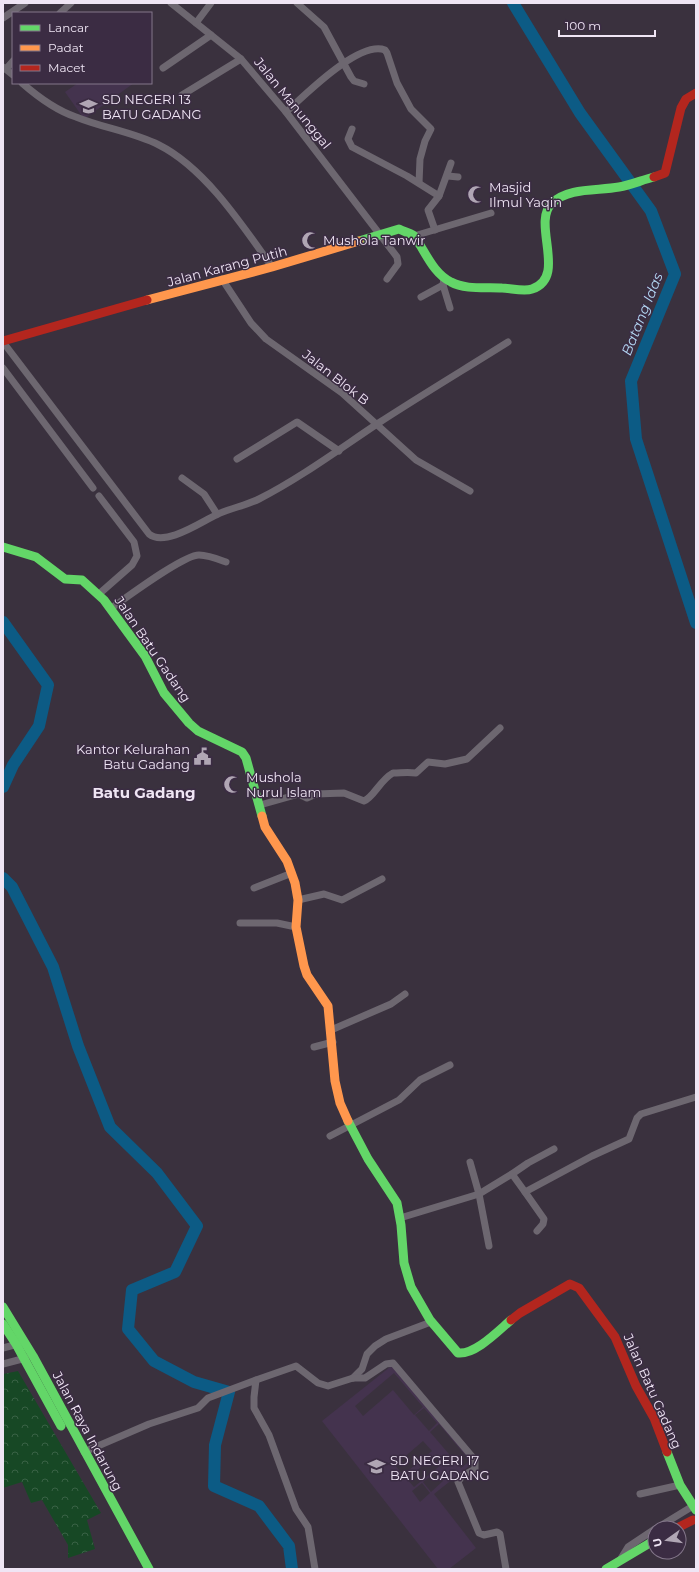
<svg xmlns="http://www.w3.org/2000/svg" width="699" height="1572" viewBox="0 0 699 1572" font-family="Montserrat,sans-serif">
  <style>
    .built { fill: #44334e; fill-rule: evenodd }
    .forest { fill: url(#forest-crowns) }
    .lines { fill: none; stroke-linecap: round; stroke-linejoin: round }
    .river { stroke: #0c5b85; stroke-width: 12 }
    .street { stroke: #6d6770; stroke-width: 7 }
    .fast { stroke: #63d668; stroke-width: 9 }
    .slow { stroke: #ff974d; stroke-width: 9 }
    .jam { stroke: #b3261e; stroke-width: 9 }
    .labels { text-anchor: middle; stroke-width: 3; stroke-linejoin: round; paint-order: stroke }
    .poi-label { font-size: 13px; fill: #efe5f4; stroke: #3b2c43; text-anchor: start }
    .street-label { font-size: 13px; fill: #efe5f4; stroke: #3b2c43 }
    .water-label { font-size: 14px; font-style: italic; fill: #b3d8f2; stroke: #3b2c43 }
    .quarter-label { font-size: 15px; font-weight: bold; fill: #efe5f4; stroke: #3b2c43 }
  </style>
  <defs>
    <pattern id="forest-crowns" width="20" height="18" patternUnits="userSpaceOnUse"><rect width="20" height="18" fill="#174825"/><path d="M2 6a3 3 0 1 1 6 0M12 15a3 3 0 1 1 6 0" fill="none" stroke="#396245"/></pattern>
  </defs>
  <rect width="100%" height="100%" fill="#3a313e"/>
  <g class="built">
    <path d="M 78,83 L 134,83 L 84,119 L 65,92 Z"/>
    <path d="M 395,1363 L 473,1463 L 434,1494 L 476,1548 L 449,1569 L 438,1569 L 322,1421 ZM 394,1373 L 423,1407 L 414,1415 L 393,1390 L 363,1416 L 355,1406 ZM 424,1408 L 437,1423 L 429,1431 L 415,1415 ZM 439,1424 L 470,1461 L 461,1468 L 430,1432 ZM 423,1441 L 432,1451 L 403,1475 L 395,1465 ZM 435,1455 L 442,1464 L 414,1487 L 407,1479 ZM 436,1472 L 443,1481 L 431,1492 L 423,1482 ZM 422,1483 L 430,1493 L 420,1502 L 412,1491 Z"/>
  </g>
  <path class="forest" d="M 18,1371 L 101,1513 L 87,1520 L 95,1549 L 68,1558 L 68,1545 L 42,1500 L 31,1503 L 22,1482 L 3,1488 L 3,1374 Z"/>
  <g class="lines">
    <g class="river">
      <path d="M 513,3 L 580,113 L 651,211 L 675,274 L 631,381 L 636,439 L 696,623"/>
      <path d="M 3,622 L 48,685 L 39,726 L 13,765 L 3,787"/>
      <path d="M 3,878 L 12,887 L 53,967 L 78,1046 L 110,1127 L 157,1173 L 197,1226 L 175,1272 L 132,1290 L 128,1329 L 154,1361 L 194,1382 L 229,1392 L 215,1445 L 214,1486 L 259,1506 L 289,1546 L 292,1569"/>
    </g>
    <g class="street">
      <path d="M 171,3 L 241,59 L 286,112 L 397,257 L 398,264 L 387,279"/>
      <path d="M 297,3 L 324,27 L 351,77 L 354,81 L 364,84"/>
      <path d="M 60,13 L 71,3"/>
      <path d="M 3,18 L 25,3"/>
      <path d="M 196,23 L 211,3"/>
      <path d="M 3,67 L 13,75"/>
      <path d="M 163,68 L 211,35"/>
      <path d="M 6,69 L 13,61"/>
      <path d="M 22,83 C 38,97 55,110 76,117 C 103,128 133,132 159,145 C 205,168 243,226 272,267"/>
      <path d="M 182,95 L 241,59"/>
      <path d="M 286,112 C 304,96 359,40 385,50 L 387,53 L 397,83 L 411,109 L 431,129 L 425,141 L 420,159 L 419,183"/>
      <path d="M 352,129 L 348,139 L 352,147 L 407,176 L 439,196 L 428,210 L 435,230"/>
      <path d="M 448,176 L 458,177"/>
      <path d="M 439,196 L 451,163"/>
      <path d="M 414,236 L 491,213"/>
      <path d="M 444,278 L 443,285 L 450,308"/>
      <path d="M 222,279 L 251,323 L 266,339 L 342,393 L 416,460 L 470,491"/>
      <path d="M 421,297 L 443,285"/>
      <path d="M 3,342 L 149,534 C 165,547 201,522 216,515 C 230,508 245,506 259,499 C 300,478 338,450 377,424 C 420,396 465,369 508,342"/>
      <path d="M 3,368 L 93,488"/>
      <path d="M 237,459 L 297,422 L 339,451"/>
      <path d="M 182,478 L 204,494 L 217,514"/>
      <path d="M 99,496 L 134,542 L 137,556 L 132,565 L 99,594"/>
      <path d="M 110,609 C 126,598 183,555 199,555 C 208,555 218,559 226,562"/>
      <path d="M 260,805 L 299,794 L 307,798 L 316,794 L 344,793 L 364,801 C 374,797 380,780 393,773 C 401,773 407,772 416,773 L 428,762 L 445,764 L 467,759 L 500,728"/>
      <path d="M 254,888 L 292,873"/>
      <path d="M 298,900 L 324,894 L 342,900 L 382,879"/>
      <path d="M 240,923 L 277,923 L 296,927"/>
      <path d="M 331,1030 L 391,1004 L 405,994"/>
      <path d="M 314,1047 L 333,1042"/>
      <path d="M 330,1136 L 399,1100 L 420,1080 L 450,1065"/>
      <path d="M 470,1162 L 479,1194 L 489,1246"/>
      <path d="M 512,1174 L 528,1163 L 554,1149"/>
      <path d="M 525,1192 L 544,1219 L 543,1224 L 537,1231"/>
      <path d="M 400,1218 L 479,1194 L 512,1174 L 525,1192 L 592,1156 L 629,1139 L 637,1118 L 641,1114 L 696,1097"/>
      <path d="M 3,1348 L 18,1344"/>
      <path d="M 3,1364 L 26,1358"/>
      <path d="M 353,1378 L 362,1369 L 367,1354 L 375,1346 L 386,1339 L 431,1322"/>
      <path d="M 256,1380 L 296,1366 L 318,1383 L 328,1386 L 353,1378 L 365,1378 L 386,1364 L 393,1363 L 475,1460 L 475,1469 L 462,1476 L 458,1482 L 479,1533 L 484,1535 L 497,1532 L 500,1534 L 506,1569"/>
      <path d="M 84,1452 L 149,1424 L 198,1408 L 208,1398 L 256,1380 L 254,1397 L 254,1408 L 269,1435 L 296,1509 L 308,1527 L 315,1569"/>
      <path d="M 640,1494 L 680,1485"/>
      <path d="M 657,1528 L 693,1506"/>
      <path d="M 620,1560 L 628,1547 L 655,1529"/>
    </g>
    <g class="fast">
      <path d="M 359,241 L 399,229 C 403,231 409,233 413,235 C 416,237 418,242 420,245 C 428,258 436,275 451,282 C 465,290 486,287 502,288 C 510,288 524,292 532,289 C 568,277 531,223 552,203 C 569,187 597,191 619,187 C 631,185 642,180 654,177"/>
      <path d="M 3,547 L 36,557 L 65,579 L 82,580 L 104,600 L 145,656 L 164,693 L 189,723 L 198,731 L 242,752 L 246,758 L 262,816"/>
      <path d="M 348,1121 L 368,1159 L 397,1203 L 401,1225 L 404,1263 L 411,1287 L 430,1320 L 458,1353 C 475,1355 498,1331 511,1320"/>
      <path d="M 3,1307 L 33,1356 L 149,1569"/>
      <path d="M 3,1324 L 16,1344 L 61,1426"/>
      <path d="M 667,1452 L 680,1485 L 696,1510"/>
      <path d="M 606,1569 L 655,1540"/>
    </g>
    <g class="slow">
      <path d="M 147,300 L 272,267 L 359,241"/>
      <path d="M 262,816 L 265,827 L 287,861 L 295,883 L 298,900 L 296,927 L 304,966 L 307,975 L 328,1006 L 335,1081 L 340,1103 L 348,1121"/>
    </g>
    <g class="jam">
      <path d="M 654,177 L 665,173 L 681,108 L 686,99 L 696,93"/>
      <path d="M 3,341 L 147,300"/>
      <path d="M 511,1320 L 520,1313 L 570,1284 L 579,1288 L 615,1337 L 636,1386 L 654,1418 L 667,1452"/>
      <path d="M 677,1528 L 693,1520"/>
    </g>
  </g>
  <defs>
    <symbol id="school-bare" viewBox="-9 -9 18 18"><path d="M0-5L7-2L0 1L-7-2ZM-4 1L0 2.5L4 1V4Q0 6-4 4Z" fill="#b0a6b4" stroke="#3b2c43" stroke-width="2.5" paint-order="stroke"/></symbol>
    <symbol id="mosque-bare" viewBox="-9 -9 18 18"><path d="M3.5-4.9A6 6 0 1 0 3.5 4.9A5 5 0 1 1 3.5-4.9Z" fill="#b0a6b4" stroke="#3b2c43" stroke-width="2.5" paint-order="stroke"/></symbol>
    <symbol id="civic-bare" viewBox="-9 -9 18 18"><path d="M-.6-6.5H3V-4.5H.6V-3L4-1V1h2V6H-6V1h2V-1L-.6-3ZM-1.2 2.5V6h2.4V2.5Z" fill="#b0a6b4" stroke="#3b2c43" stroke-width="2.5" paint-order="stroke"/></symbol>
  </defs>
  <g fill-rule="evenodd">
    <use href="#school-bare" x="76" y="94" width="25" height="25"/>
    <use href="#mosque-bare" x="464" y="182" width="25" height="25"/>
    <use href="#mosque-bare" x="298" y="228" width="25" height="25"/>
    <use href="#civic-bare" x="190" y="744" width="25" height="25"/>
    <use href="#mosque-bare" x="220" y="772" width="25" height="25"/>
    <use href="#school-bare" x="364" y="1454" width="25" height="25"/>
  </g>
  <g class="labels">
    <g class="poi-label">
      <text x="102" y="104">SD NEGERI 13<tspan x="102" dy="15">BATU GADANG</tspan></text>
      <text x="489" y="192">Masjid<tspan x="489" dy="15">Ilmul Yaqin</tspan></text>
      <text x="323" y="245">Mushola Tanwir</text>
      <text x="190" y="754" text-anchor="end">Kantor Kelurahan<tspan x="190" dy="15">Batu Gadang</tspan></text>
      <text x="246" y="782">Mushola<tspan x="246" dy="15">Nurul Islam</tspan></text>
      <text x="390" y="1465">SD NEGERI 17<tspan x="390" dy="15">BATU GADANG</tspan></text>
    </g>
    <g class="street-label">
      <text transform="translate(293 103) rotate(51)" y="5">Jalan Manunggal</text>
      <text transform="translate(227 266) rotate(-15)" y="5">Jalan Karang Putih</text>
      <text transform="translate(336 377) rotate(38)" y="5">Jalan Blok B</text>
      <text transform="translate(153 649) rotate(56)" y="5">Jalan Batu Gadang</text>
      <text transform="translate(653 1391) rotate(66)" y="5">Jalan Batu Gadang</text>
      <text transform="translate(88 1431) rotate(62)" y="5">Jalan Raya Indarung</text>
    </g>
    <g class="water-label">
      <text transform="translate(642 314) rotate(-68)" y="5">Batang Idas</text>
    </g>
    <g class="quarter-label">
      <text x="144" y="798">Batu Gadang</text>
    </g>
  </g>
  <rect width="699" height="1572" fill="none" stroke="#efe5f4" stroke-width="8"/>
  <rect x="12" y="12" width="140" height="72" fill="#3b2c43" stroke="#83768a"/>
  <rect x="20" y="25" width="20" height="6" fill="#63d668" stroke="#83768a"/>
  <text x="48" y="32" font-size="12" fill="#efe5f4">Lancar</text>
  <rect x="20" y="45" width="20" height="6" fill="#ff974d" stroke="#83768a"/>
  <text x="48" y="52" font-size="12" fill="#efe5f4">Padat</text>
  <rect x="20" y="65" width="20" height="6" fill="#b3261e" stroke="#83768a"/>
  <text x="48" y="72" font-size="12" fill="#efe5f4">Macet</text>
  <g transform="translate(667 1540) rotate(256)"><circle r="19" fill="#3b2c43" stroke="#83768a"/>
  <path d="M0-3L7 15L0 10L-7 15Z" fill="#b0a6b4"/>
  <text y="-6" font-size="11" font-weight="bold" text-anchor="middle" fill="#efe5f4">U</text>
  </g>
  <path d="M559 30v6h96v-6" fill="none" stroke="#efe5f4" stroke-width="2"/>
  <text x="565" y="30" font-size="12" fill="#efe5f4" stroke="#3b2c43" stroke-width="3" paint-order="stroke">100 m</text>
</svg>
